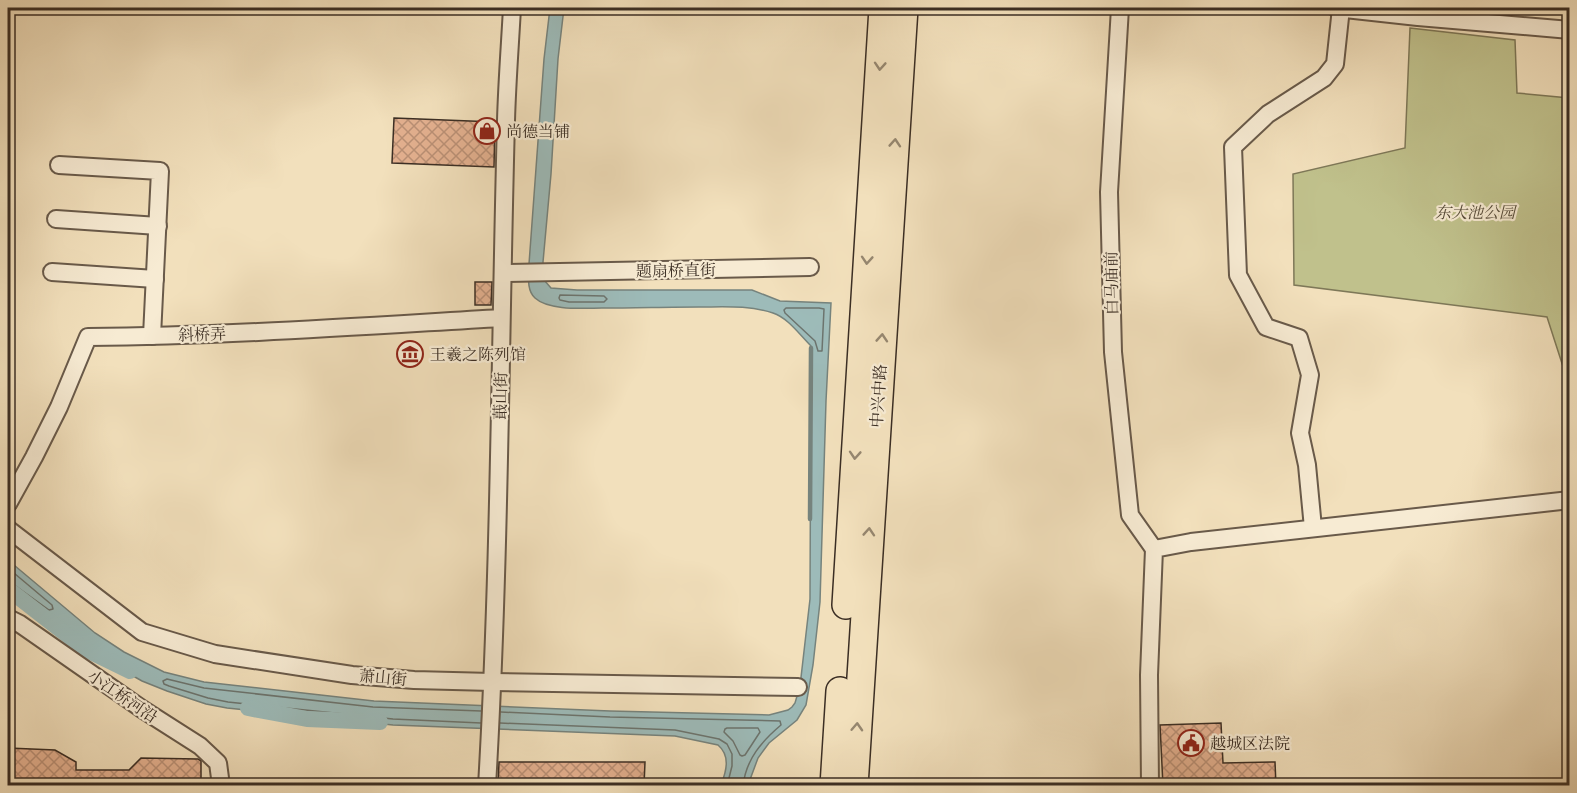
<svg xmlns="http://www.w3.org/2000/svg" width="1577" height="793" viewBox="0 0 1577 793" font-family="Vollkorn,'Noto Serif SC',serif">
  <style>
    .park { fill: #c0c18c; stroke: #7e7858; stroke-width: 1.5 }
    .water { fill: #9dbbb9; stroke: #76837d; stroke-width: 1.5 }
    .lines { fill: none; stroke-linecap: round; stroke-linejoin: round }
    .shore { stroke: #6c746e; stroke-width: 1.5 }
    .stream { stroke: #76837d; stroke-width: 4.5 }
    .canal { stroke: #9dbbb9; stroke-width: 16 }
    .building { fill: url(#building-cross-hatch); stroke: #3b2e24; stroke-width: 1.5 }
    .street-casing { stroke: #695a4a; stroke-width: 20 }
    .primary-casing { stroke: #3b2e24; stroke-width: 30 }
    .street { stroke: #f7ebd3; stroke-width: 16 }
    .primary { stroke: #f2e0bc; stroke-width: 27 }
    .oneway { stroke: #968770 }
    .labels { text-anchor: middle; stroke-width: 4.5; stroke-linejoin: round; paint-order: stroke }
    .poi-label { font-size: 16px; fill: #3b2e24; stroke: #f7ebd3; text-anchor: start }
    .park-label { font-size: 16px; font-style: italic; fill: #564b39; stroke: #f7ebd3 }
    .street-label { font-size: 16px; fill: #3b2e24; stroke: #f7ebd3 }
  </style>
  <defs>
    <pattern id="building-cross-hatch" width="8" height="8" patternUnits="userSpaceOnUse" patternTransform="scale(1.5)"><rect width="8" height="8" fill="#e4b190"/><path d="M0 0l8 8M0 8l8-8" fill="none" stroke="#ba9075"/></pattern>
  </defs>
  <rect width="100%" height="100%" fill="#f2e0bc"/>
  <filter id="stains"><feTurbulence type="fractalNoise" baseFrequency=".00333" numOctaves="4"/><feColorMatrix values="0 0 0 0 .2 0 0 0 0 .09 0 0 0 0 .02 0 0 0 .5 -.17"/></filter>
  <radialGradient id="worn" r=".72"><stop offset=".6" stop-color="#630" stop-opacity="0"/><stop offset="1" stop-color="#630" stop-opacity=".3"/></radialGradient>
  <path class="park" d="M 1410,28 L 1515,40 L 1517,93 L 1569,98 L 1569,382 L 1568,382 L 1547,317 L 1294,285 L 1293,174 L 1405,148 Z"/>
  <path class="water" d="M 550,8 L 564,8 L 558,59 L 551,174 L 543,262 L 544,280 L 551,288 L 577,290 L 752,290 L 780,301 L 831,303 L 826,401 L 820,602 L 813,665 L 806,705 L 797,720 L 769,743 L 758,758 L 748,785 L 721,785 C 726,772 731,756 718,745 L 675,736 L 393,725 L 227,708 L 206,704 L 167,691 L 142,681 L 119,668 L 8,588 L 8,560 L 95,633 L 124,652 L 164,672 L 204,682 L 374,701 L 610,711 L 769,715 L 788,710 L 792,707 L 795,703 L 800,686 L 810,599 L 811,346 C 799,334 788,318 773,313 C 750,305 723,307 699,307 C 667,307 635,308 602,308 C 585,308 549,311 535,298 C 526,290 529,275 529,264 L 544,59 Z"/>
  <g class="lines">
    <g class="shore">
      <path d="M 560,295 L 604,296 L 607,299 L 604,302 L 569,302 L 560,300 L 559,298 Z"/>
      <path d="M 786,308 L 819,308 L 824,309 L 822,351 L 818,351 L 815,341 L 785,313 L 784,310 Z"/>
      <path d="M 8,568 L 52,605 L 53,609 L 49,610 L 13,584 L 8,583"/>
      <path d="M 501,712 L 610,717 L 780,721 L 781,725 C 762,741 746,759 743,786"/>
      <path d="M 481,723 L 393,719 L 228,702 L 208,698 L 169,686 L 164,684 L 163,681 L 167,679 L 204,688 L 373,707 L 481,711"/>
      <path d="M 500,723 L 675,730 L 719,739 L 727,744 L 732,754 L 732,766 L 727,786"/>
      <path d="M 727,728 L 758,728 L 760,732 L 745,755 L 742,756 L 740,755 L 733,741 L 724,732 L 725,729 Z"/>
    </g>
    <path class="stream" d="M 810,519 L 811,348"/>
    <g class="canal">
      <path d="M 8,589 L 85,649 L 130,671"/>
      <path d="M 248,708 L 307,719 L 380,722"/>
    </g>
  </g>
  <g class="building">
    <path d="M 394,118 L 495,122 L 494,167 L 392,163 Z"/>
    <path d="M 475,282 L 492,282 L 491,305 L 475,305 Z"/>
    <path d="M 1221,723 L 1223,763 L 1275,762 L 1276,786 L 1163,786 L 1160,725 Z"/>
    <path d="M 8,748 L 55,750 L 76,762 L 76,770 L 129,770 L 141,758 L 198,759 L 201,761 L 201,786 L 8,786 Z"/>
    <path d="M 499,762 L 645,762 L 644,786 L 498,786 Z"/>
  </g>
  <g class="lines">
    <defs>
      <g id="street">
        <path d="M 1120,8 L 1109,192 L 1113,352 L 1130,515 L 1154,549"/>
        <path d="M 1336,8 L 1418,17 L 1570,30"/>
        <path d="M 59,165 L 160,171 L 152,336"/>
        <path d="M 56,219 L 158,226"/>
        <path d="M 52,272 L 155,279"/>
        <path d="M 503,273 L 810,267"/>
        <path d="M 8,504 L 34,457 L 59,407 L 88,337 C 226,336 364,326 501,318"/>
        <path d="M 1313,528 L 1307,465 L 1300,433 L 1310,375 L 1299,338 L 1266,327 L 1238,275 L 1233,147 L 1268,114 L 1324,78 L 1335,64 L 1341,8"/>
        <path d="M 8,529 L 142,632 L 215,654 L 352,675 L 414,680 L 492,682 L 798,687"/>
        <path d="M 8,618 L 20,624 L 142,709 L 200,746 L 218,763 L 220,778 L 219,786"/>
        <path d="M 487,786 C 500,564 500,343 506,121 C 507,83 510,45 512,8"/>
        <path d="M 1150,786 L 1149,675 L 1154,549 L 1191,542 L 1570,500"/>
      </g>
      <g id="primary">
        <path d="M 846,605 L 883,8"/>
        <path d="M 834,786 L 840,691"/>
        <path d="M 854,786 L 904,8"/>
      </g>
    </defs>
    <use href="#street" class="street-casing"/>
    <use href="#primary" class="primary-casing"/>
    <use href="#street" class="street"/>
    <use href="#primary" class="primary"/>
  </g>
  <defs><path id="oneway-chevron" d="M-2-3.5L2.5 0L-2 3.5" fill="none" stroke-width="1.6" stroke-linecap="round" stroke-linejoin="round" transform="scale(1.5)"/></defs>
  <g class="oneway">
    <use href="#oneway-chevron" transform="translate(880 66) rotate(94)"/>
    <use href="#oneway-chevron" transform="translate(895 143) rotate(-86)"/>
    <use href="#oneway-chevron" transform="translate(867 260) rotate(94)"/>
    <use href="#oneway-chevron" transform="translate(882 338) rotate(-86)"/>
    <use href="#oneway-chevron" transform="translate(855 455) rotate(94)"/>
    <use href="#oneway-chevron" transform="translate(869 532) rotate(-86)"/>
    <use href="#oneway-chevron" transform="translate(857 727) rotate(-87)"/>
  </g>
  <defs>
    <symbol id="shop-ring" viewBox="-11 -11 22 22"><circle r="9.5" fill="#f7ebd3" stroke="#8f2418" stroke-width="1.5"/><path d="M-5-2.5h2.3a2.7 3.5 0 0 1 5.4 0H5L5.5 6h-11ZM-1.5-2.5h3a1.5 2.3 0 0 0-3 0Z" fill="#8f2418"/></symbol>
    <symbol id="museum-ring" viewBox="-11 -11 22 22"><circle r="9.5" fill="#f7ebd3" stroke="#8f2418" stroke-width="1.5"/><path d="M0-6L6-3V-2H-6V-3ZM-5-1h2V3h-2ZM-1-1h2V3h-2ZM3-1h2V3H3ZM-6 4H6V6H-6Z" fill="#8f2418"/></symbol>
    <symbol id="civic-ring" viewBox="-11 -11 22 22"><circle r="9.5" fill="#f7ebd3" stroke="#8f2418" stroke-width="1.5"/><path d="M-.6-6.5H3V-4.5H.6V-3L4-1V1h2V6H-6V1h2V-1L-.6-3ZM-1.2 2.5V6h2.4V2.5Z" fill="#8f2418"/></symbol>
  </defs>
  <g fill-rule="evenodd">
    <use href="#shop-ring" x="472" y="116" width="30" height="30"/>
    <use href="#museum-ring" x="395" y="339" width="30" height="30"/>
    <use href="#civic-ring" x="1176" y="728" width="30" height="30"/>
  </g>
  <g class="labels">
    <g class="poi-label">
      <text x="506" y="137">尚德当铺</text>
      <text x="430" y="360">王羲之陈列馆</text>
      <text x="1210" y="749">越城区法院</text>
    </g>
    <g class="park-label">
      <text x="1475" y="218">东大池公园</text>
    </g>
    <g class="street-label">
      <text transform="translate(676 270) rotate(-1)" y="6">题扇桥直街</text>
      <text transform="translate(1111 283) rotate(-91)" y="6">白马庙前</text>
      <text transform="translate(202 334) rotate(-2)" y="6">斜桥弄</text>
      <text transform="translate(500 396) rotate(-89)" y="6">蕺山街</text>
      <text transform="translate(878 396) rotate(-86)" y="6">中兴中路</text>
      <text transform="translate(383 677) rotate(5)" y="6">萧山街</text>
      <text transform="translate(123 696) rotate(34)" y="6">小江桥河沿</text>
    </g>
  </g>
  <rect width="1577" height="793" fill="none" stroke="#f2e0bc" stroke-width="30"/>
  <rect x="9" y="9" width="1559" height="775" fill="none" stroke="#3b2e24" stroke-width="3"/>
  <rect x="15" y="15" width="1547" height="763" fill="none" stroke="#3b2e24" stroke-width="1.5"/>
  <rect width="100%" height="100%" filter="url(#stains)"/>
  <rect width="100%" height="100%" fill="url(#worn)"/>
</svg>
